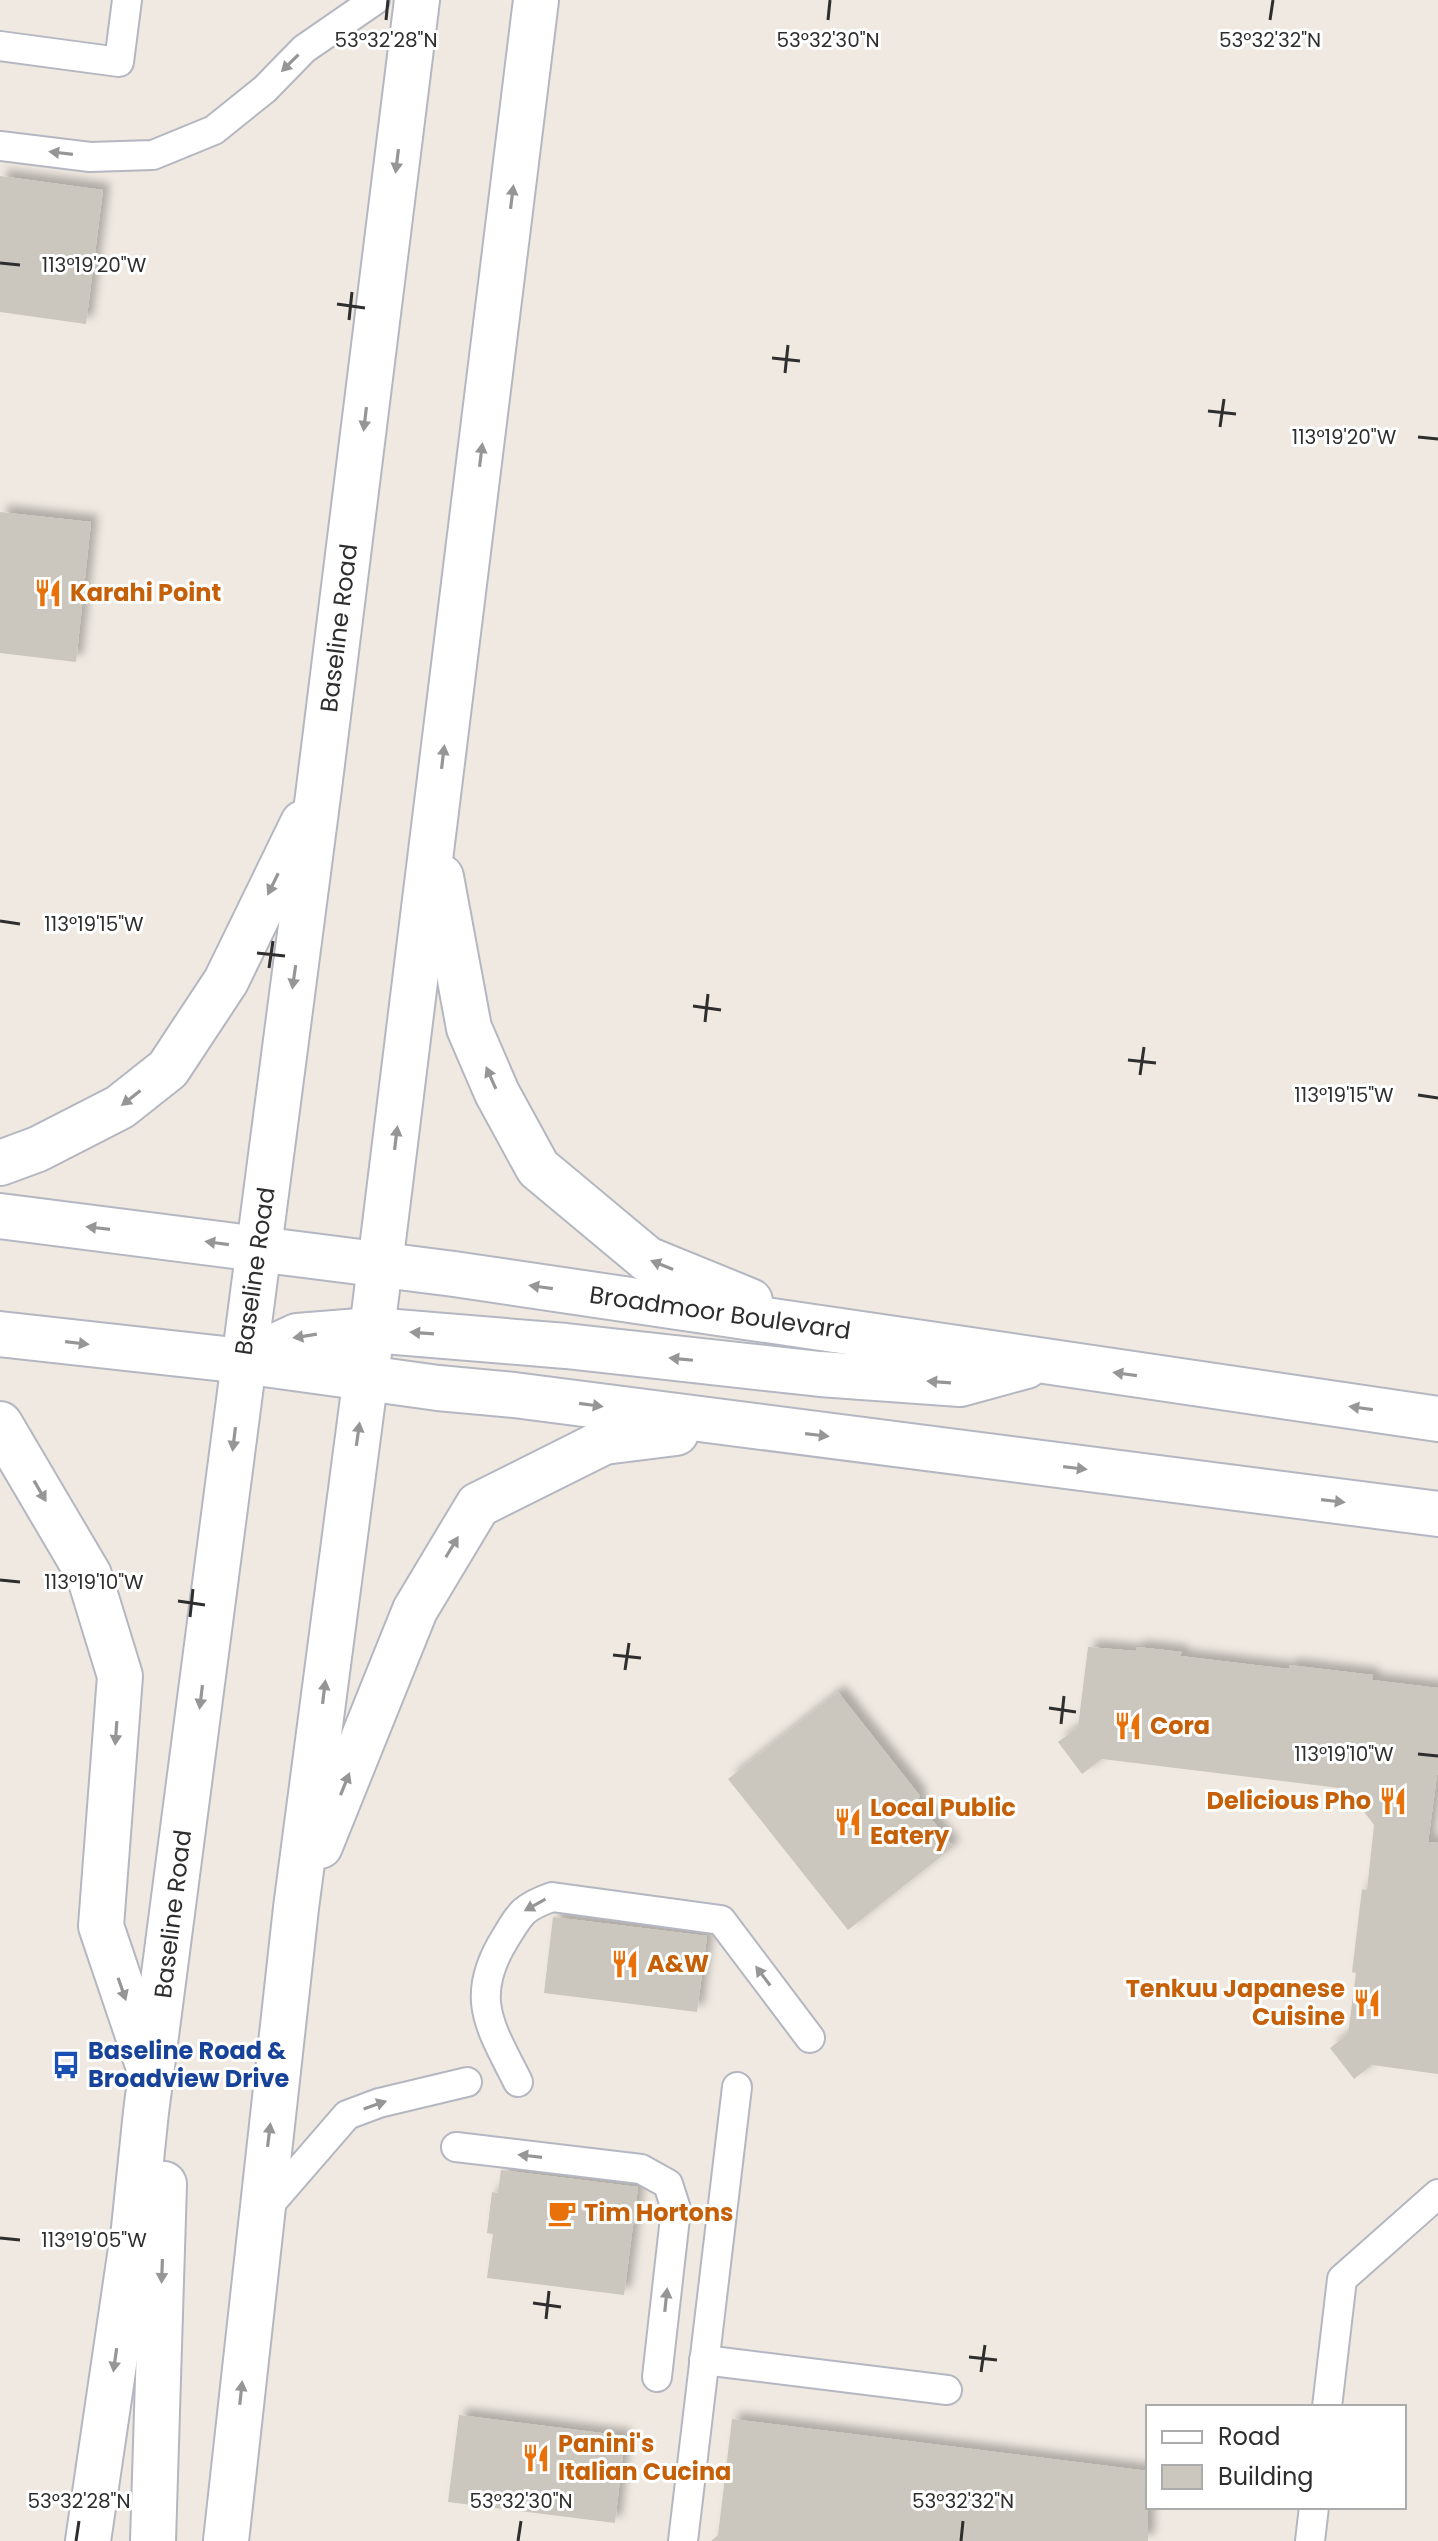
<svg xmlns="http://www.w3.org/2000/svg" width="1438" height="2541" viewBox="0 0 1438 2541" font-family="Poppins,sans-serif">
  <style>
    .building { fill: #cbc7bf; filter: url(#shadow) }
    .lines { fill: none; stroke-linecap: round; stroke-linejoin: round }
    .service-casing { stroke: #b4b7c1; stroke-width: 32 }
    .secondary-casing { stroke: #b4b7c1; stroke-width: 48 }
    .service { stroke: #fff; stroke-width: 28 }
    .secondary { stroke: #fff; stroke-width: 44 }
    .oneway { fill: #969696 }
    .ticks { fill: none; stroke: #2e2e2e; stroke-width: 3 }
    .labels { text-anchor: middle; stroke-width: 6; stroke-linejoin: round; paint-order: stroke }
    .food-label { font-size: 24px; font-weight: bold; fill: #c56008; stroke: #fff; text-anchor: start }
    .street-label { font-size: 24px; fill: #2e2e2e; stroke: #fff }
    .transit-label { font-size: 24px; font-weight: bold; fill: #164399; stroke: #fff; text-anchor: start }
    .ticks-label { font-size: 20px; text-anchor: middle; fill: #2e2e2e; stroke: #fff; stroke-width: 6; stroke-linejoin: round; paint-order: stroke }
  </style>
  <defs>
    <filter id="shadow"><feDropShadow dx="7" dy="-7" stdDeviation="4" flood-color="#0004"/></filter>
  </defs>
  <rect width="100%" height="100%" fill="#efe9e1"/>
  <g class="building">
    <path d="M 0,176 L 103,190 L 86,324 L 0,312 Z"/>
    <path d="M 0,512 L 91,522 L 76,662 L 0,653 Z"/>
    <path d="M 1088,1647 L 1136,1651 L 1137,1647 L 1182,1652 L 1180,1656 L 1289,1669 L 1289,1665 L 1373,1675 L 1372,1680 L 1438,1688 L 1438,1768 L 1428,1842 L 1438,1843 L 1438,2074 L 1372,2065 L 1354,2079 L 1330,2048 L 1348,2034 L 1356,1973 L 1352,1972 L 1362,1889 L 1367,1890 L 1374,1825 L 1347,1789 L 1102,1759 L 1082,1774 L 1058,1742 L 1078,1727 Z"/>
    <path d="M 838,1692 L 920,1796 L 917,1800 L 953,1847 L 848,1930 L 728,1779 Z"/>
    <path d="M 553,1917 L 707,1936 L 697,2012 L 544,1993 Z"/>
    <path d="M 501,2170 L 638,2187 L 624,2295 L 487,2278 L 493,2234 L 487,2233 L 492,2192 L 498,2193 Z"/>
    <path d="M 459,2415 L 625,2436 L 615,2523 L 448,2502 Z"/>
    <path d="M 732,2419 L 1148,2471 L 1148,2541 L 711,2541 L 718,2535 Z"/>
  </g>
  <g class="lines">
    <defs>
      <g id="service">
        <path d="M 0,46 L 119,62 L 127,0"/>
        <path d="M 0,146 L 90,157 L 153,155 L 214,130 L 265,89 L 304,49 L 375,0"/>
        <path d="M 518,2082 C 490,2026 468,1997 506,1937 C 521,1912 524,1907 552,1897 L 721,1920 L 810,2038"/>
        <path d="M 456,2147 L 641,2169 L 668,2184 L 676,2209 L 657,2377"/>
        <path d="M 263,2212 L 347,2115 L 379,2103 L 467,2082"/>
        <path d="M 704,2360 L 947,2390"/>
        <path d="M 1327,2407 L 1342,2279 L 1438,2194"/>
        <path d="M 683,2541 L 737,2087"/>
        <path d="M 1310,2541 L 1314,2507"/>
      </g>
      <g id="secondary">
        <path d="M 441,877 L 469,1028 L 497,1093 L 538,1168 L 647,1259 L 750,1301"/>
        <path d="M 0,1163 L 38,1149 L 120,1107 L 168,1069 L 226,981 L 303,823"/>
        <path d="M 0,1216 L 454,1274 L 1438,1419"/>
        <path d="M 0,1334 L 243,1361 L 438,1388 L 514,1395 L 1438,1514"/>
        <path d="M 243,1361 L 297,1336 L 372,1330 L 566,1346 L 820,1374 L 960,1384 L 1026,1366"/>
        <path d="M 0,1424 L 89,1575 L 120,1676 L 101,1926 L 149,2068"/>
        <path d="M 320,1846 L 415,1610 L 478,1505 L 604,1442 L 676,1433"/>
        <path d="M 88,2541 L 134,2228 L 146,2112 L 319,788 L 417,0"/>
        <path d="M 153,2541 L 164,2184"/>
        <path d="M 226,2541 L 296,1908 L 372,1330 L 536,0"/>
      </g>
    </defs>
    <use href="#service" class="service-casing"/>
    <use href="#secondary" class="secondary-casing"/>
    <use href="#service" class="service"/>
    <use href="#secondary" class="secondary"/>
  </g>
  <defs><path id="oneway-solid" d="M-6-.8H1V-3.2L6.5 0L1 3.2V.8H-6Z" transform="scale(2)"/></defs>
  <g class="oneway">
    <use href="#oneway-solid" transform="translate(290 63) rotate(135)"/>
    <use href="#oneway-solid" transform="translate(61 153) rotate(-173)"/>
    <use href="#oneway-solid" transform="translate(397 161) rotate(97)"/>
    <use href="#oneway-solid" transform="translate(512 197) rotate(-83)"/>
    <use href="#oneway-solid" transform="translate(365 419) rotate(97)"/>
    <use href="#oneway-solid" transform="translate(481 455) rotate(-83)"/>
    <use href="#oneway-solid" transform="translate(443 757) rotate(-83)"/>
    <use href="#oneway-solid" transform="translate(273 884) rotate(116)"/>
    <use href="#oneway-solid" transform="translate(294 977) rotate(98)"/>
    <use href="#oneway-solid" transform="translate(491 1078) rotate(-114)"/>
    <use href="#oneway-solid" transform="translate(131 1098) rotate(142)"/>
    <use href="#oneway-solid" transform="translate(396 1138) rotate(-83)"/>
    <use href="#oneway-solid" transform="translate(98 1228) rotate(-173)"/>
    <use href="#oneway-solid" transform="translate(217 1243) rotate(-172)"/>
    <use href="#oneway-solid" transform="translate(662 1265) rotate(-158)"/>
    <use href="#oneway-solid" transform="translate(541 1287) rotate(-172)"/>
    <use href="#oneway-solid" transform="translate(422 1333) rotate(-176)"/>
    <use href="#oneway-solid" transform="translate(305 1336) rotate(171)"/>
    <use href="#oneway-solid" transform="translate(77 1343) rotate(7)"/>
    <use href="#oneway-solid" transform="translate(681 1359) rotate(-174)"/>
    <use href="#oneway-solid" transform="translate(1125 1374) rotate(-172)"/>
    <use href="#oneway-solid" transform="translate(939 1382) rotate(-176)"/>
    <use href="#oneway-solid" transform="translate(591 1405) rotate(8)"/>
    <use href="#oneway-solid" transform="translate(1361 1408) rotate(-172)"/>
    <use href="#oneway-solid" transform="translate(358 1434) rotate(-82)"/>
    <use href="#oneway-solid" transform="translate(817 1435) rotate(7)"/>
    <use href="#oneway-solid" transform="translate(234 1439) rotate(97)"/>
    <use href="#oneway-solid" transform="translate(1075 1468) rotate(7)"/>
    <use href="#oneway-solid" transform="translate(40 1491) rotate(60)"/>
    <use href="#oneway-solid" transform="translate(1333 1501) rotate(7)"/>
    <use href="#oneway-solid" transform="translate(452 1547) rotate(-59)"/>
    <use href="#oneway-solid" transform="translate(324 1692) rotate(-83)"/>
    <use href="#oneway-solid" transform="translate(201 1697) rotate(97)"/>
    <use href="#oneway-solid" transform="translate(116 1733) rotate(94)"/>
    <use href="#oneway-solid" transform="translate(345 1784) rotate(-68)"/>
    <use href="#oneway-solid" transform="translate(535 1905) rotate(151)"/>
    <use href="#oneway-solid" transform="translate(763 1976) rotate(-127)"/>
    <use href="#oneway-solid" transform="translate(122 1989) rotate(71)"/>
    <use href="#oneway-solid" transform="translate(375 2105) rotate(-19)"/>
    <use href="#oneway-solid" transform="translate(269 2135) rotate(-83)"/>
    <use href="#oneway-solid" transform="translate(530 2156) rotate(-173)"/>
    <use href="#oneway-solid" transform="translate(162 2271) rotate(92)"/>
    <use href="#oneway-solid" transform="translate(666 2300) rotate(-84)"/>
    <use href="#oneway-solid" transform="translate(115 2360) rotate(98)"/>
    <use href="#oneway-solid" transform="translate(241 2393) rotate(-84)"/>
  </g>
  <path class="ticks" d="M 386,20 L 388,0M 828,20 L 830,0M 1270,20 L 1273,0M 0,263 L 20,265M 337,304 L 365,308M 349,320 L 352,292M 772,358 L 800,361M 785,373 L 788,345M 1208,411 L 1236,414M 1220,427 L 1224,399M 1418,437 L 1438,439M 0,921 L 20,924M 257,953 L 285,956M 269,968 L 273,941M 693,1006 L 721,1010M 705,1022 L 708,994M 1128,1060 L 1156,1063M 1140,1075 L 1144,1047M 1418,1095 L 1438,1098M 0,1580 L 20,1582M 178,1601 L 205,1605M 190,1617 L 193,1589M 613,1655 L 641,1658M 625,1670 L 629,1643M 1049,1708 L 1076,1712M 1061,1724 L 1064,1696M 1418,1754 L 1438,1756M 0,2238 L 20,2240M 533,2303 L 561,2307M 546,2319 L 549,2291M 969,2357 L 997,2360M 981,2372 L 985,2345M 76,2541 L 79,2521M 518,2541 L 521,2521M 961,2541 L 963,2521"/>
  <defs>
    <symbol id="restaurant-bare" viewBox="-9 -9 18 18"><path d="M-5-6h1v4h1v-4h1v4h1v-4h1v5L-1.5 .5V6h-2V.5L-5-1ZM5-6V6H3V1.5H1.5Q1.5-4 5-6Z" fill="#e8710a" stroke="#fff" stroke-width="2.5" paint-order="stroke"/></symbol>
    <symbol id="bus-bare" viewBox="-9 -9 18 18"><path d="M-5-6H5V4H4V6H2V4H-2V6H-4V4H-5ZM-3.5-4V0h7V-4ZM-3.5 1.2v1.5H-2V1.2ZM2 1.2v1.5H3.5V1.2Z" fill="#1a4fb4" stroke="#fff" stroke-width="2.5" paint-order="stroke"/></symbol>
    <symbol id="cafe-bare" viewBox="-9 -9 18 18"><path d="M-5.5-4.5H6V0H3Q3 3.5 0 3.5H-2.5Q-5.5 3.5-5.5 0ZM3-3.2v2h1.7v-2ZM-6 4.5H4V6H-6Z" fill="#e8710a" stroke="#fff" stroke-width="2.5" paint-order="stroke"/></symbol>
  </defs>
  <g fill-rule="evenodd">
    <use href="#restaurant-bare" x="28" y="573" width="40" height="40"/>
    <use href="#restaurant-bare" x="1108" y="1706" width="40" height="40"/>
    <use href="#restaurant-bare" x="1373" y="1781" width="40" height="40"/>
    <use href="#restaurant-bare" x="828" y="1802" width="40" height="40"/>
    <use href="#restaurant-bare" x="605" y="1944" width="40" height="40"/>
    <use href="#restaurant-bare" x="1347" y="1983" width="40" height="40"/>
    <use href="#bus-bare" x="46" y="2045" width="40" height="40"/>
    <use href="#cafe-bare" x="542" y="2193" width="40" height="40"/>
    <use href="#restaurant-bare" x="516" y="2438" width="40" height="40"/>
  </g>
  <g class="labels">
    <g class="food-label">
      <text x="70" y="601">Karahi Point</text>
      <text x="1150" y="1734">Cora</text>
      <text x="1371" y="1809" text-anchor="end">Delicious Pho</text>
      <text x="870" y="1816">Local Public<tspan x="870" dy="28">Eatery</tspan></text>
      <text x="647" y="1972">A&amp;W</text>
      <text x="1345" y="1997" text-anchor="end">Tenkuu Japanese<tspan x="1345" dy="28">Cuisine</tspan></text>
      <text x="584" y="2221">Tim Hortons</text>
      <text x="558" y="2452">Panini's<tspan x="558" dy="28">Italian Cucina</tspan></text>
    </g>
    <g class="street-label">
      <text transform="translate(339 628) rotate(-83)" y="8">Baseline Road</text>
      <text transform="translate(255 1271) rotate(-82)" y="8">Baseline Road</text>
      <text transform="translate(720 1313) rotate(8)" y="8">Broadmoor Boulevard</text>
      <text transform="translate(173 1914) rotate(-83)" y="8">Baseline Road</text>
    </g>
    <g class="transit-label">
      <text x="88" y="2059">Baseline Road &amp;<tspan x="88" dy="28">Broadview Drive</tspan></text>
    </g>
  </g>
  <g class="ticks-label">
    <text x="386" y="47">53°32'28"N</text>
    <text x="828" y="47">53°32'30"N</text>
    <text x="1270" y="47">53°32'32"N</text>
    <text x="94" y="272">113°19'20"W</text>
    <text x="1344" y="444">113°19'20"W</text>
    <text x="94" y="931">113°19'15"W</text>
    <text x="1344" y="1102">113°19'15"W</text>
    <text x="94" y="1589">113°19'10"W</text>
    <text x="1344" y="1761">113°19'10"W</text>
    <text x="94" y="2247">113°19'05"W</text>
    <text x="79" y="2508">53°32'28"N</text>
    <text x="521" y="2508">53°32'30"N</text>
    <text x="963" y="2508">53°32'32"N</text>
  </g>
  <rect x="1146" y="2405" width="260" height="104" fill="#ffffff" stroke="#ababab" stroke-width="2"/>
  <rect x="1162" y="2431" width="40" height="12" fill="#ffffff" stroke="#ababab" stroke-width="2"/>
  <text x="1218" y="2445" font-size="24" fill="#2e2e2e">Road</text>
  <rect x="1162" y="2465" width="40" height="24" fill="#cbc7bf" stroke="#ababab" stroke-width="2"/>
  <text x="1218" y="2485" font-size="24" fill="#2e2e2e">Building</text>
</svg>
